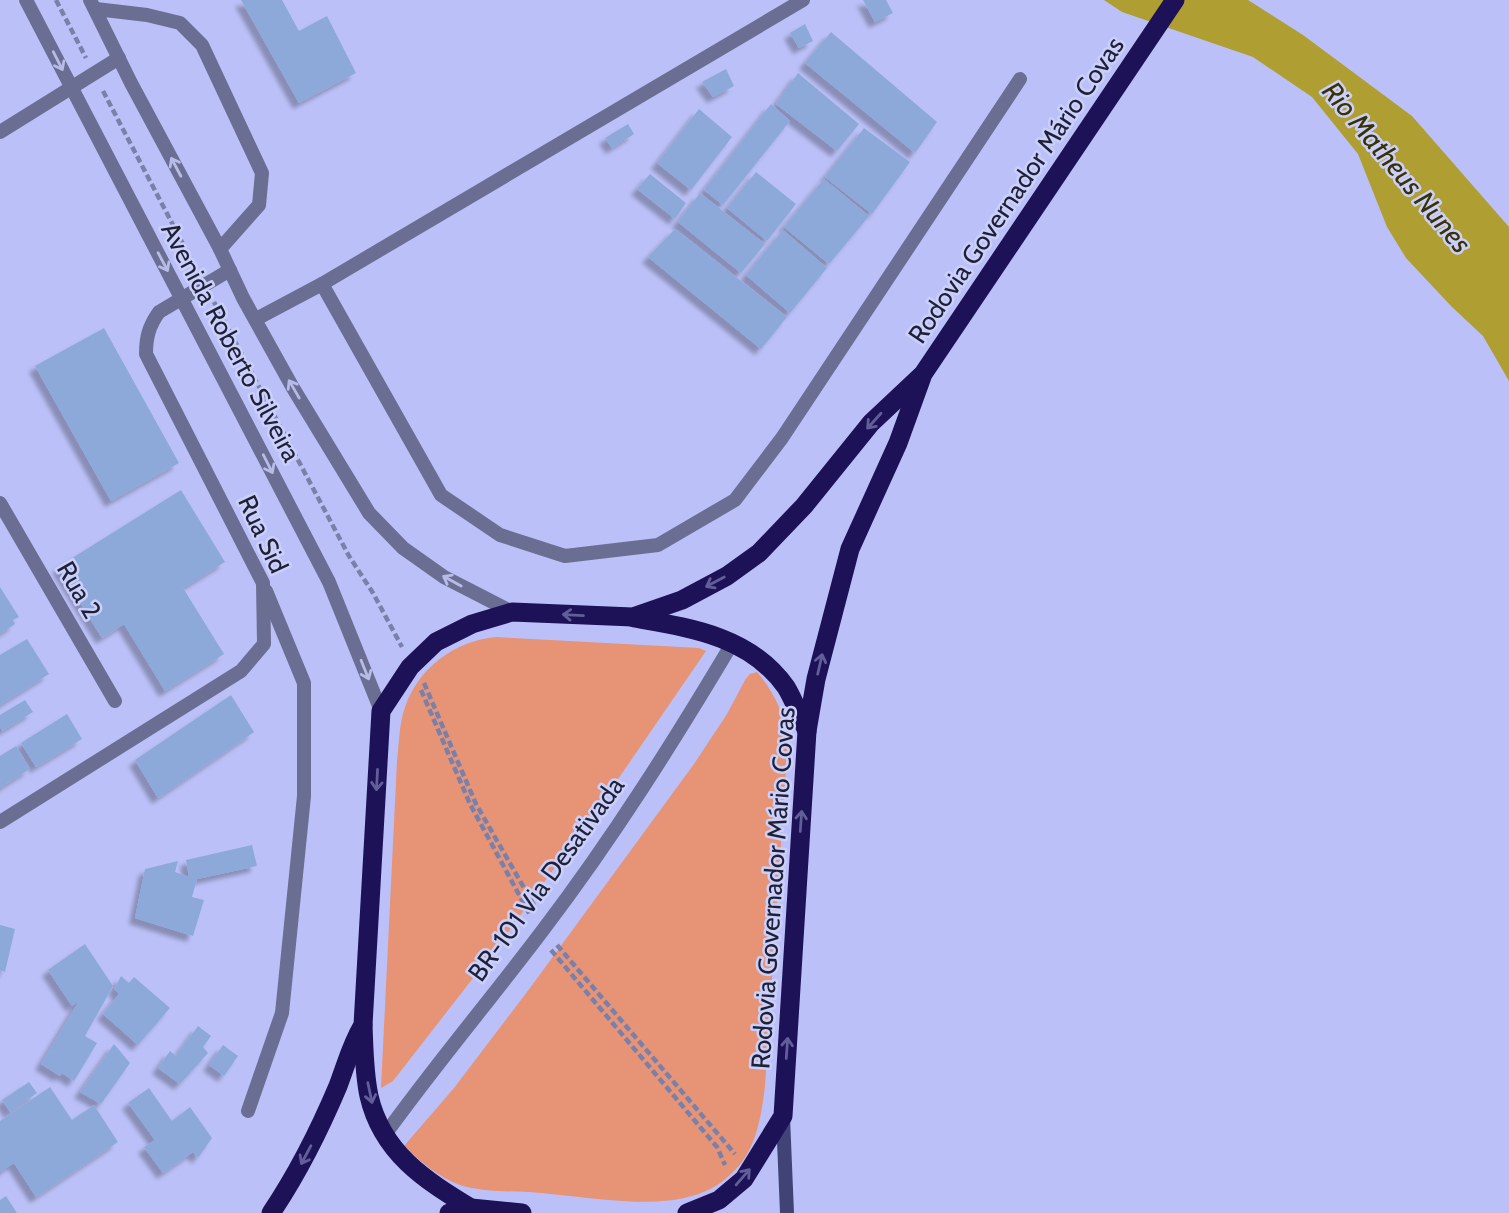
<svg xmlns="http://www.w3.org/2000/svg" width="1509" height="1213" viewBox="0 0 1509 1213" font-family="Cabin,sans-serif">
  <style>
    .green { fill: #e69376 }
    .water { fill: #af9e32 }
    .building { fill: #8ca9da; filter: url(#shadow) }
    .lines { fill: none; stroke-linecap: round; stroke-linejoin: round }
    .path { stroke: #7b80a9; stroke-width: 4.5; stroke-dasharray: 7 3.5; stroke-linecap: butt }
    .service { stroke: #6a6e92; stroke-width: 14 }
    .minor { stroke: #6a6e92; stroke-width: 14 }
    .tertiary { stroke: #6a6e92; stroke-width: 14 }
    .secondary { stroke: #414377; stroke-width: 14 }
    .trunk { stroke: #1d1258; stroke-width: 19 }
    .oneway { stroke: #b7bce7 }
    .oneway2 { stroke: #625e9a }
    .labels { text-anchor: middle; stroke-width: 5; stroke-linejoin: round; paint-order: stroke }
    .street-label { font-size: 26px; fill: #1e2034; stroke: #cacffc }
    .water-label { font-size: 28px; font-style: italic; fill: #383103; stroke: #cacffc }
  </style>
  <defs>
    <filter id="shadow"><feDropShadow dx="-6" dy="6" stdDeviation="2" flood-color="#0004"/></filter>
  </defs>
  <rect width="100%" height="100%" fill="#bbc1f8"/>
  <g class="green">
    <path d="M 496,637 L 699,648 L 706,651 L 603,801 L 498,946 L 393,1081 L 381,1088 L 397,761 C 399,744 399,724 405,707 C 419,667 455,641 496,637 Z"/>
    <path d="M 757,672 C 774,692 784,713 788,739 L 765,1086 C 761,1118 756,1152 731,1174 C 718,1187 702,1194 684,1198 C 643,1208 573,1195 529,1192 C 507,1191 482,1192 460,1185 C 438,1177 421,1162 404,1146 L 454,1088 L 530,988 L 694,764 L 727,714 L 745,680 L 750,674 Z"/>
  </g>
  <path class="water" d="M 1104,0 L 1248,0 L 1303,35 L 1412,116 L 1509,227 L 1509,381 L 1483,336 L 1452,307 L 1406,258 L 1387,227 L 1358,154 L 1312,97 L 1253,57 L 1122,12 Z"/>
  <g class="building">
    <path d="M 241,0 L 282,0 L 299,31 L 327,16 L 356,73 L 299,103 Z"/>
    <path d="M 863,0 L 886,0 L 893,13 L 875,22 Z"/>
    <path d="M 805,24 L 813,41 L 799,48 L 790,33 Z"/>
    <path d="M 831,32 L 937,122 L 915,153 L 805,63 Z"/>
    <path d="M 726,69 L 734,86 L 713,97 L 702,82 Z"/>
    <path d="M 798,73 L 859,124 L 837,151 L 776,104 Z"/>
    <path d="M 771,104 L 790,121 L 723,205 L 704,190 Z"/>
    <path d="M 699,109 L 732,137 L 691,190 L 657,163 Z"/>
    <path d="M 628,124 L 634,134 L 612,148 L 605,138 Z"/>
    <path d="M 864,128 L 910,162 L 872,214 L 825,177 Z"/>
    <path d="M 756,172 L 796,204 L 767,241 L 727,208 Z"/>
    <path d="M 650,174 L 686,203 L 675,219 L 637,189 Z"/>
    <path d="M 824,179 L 869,216 L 829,264 L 784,227 Z"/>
    <path d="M 700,193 L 765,244 L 741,273 L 678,222 Z"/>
    <path d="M 675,229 L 787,317 L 761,349 L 648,257 Z"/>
    <path d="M 783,230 L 827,268 L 790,313 L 746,275 Z"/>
    <path d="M 104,328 L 179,463 L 111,501 L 35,366 Z"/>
    <path d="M 181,490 L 225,562 L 183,588 L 224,654 L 165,691 L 124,624 L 102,638 L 58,567 Z"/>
    <path d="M 0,587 L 19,617 L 13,620 L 15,624 L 0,634 Z"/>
    <path d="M 27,639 L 49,674 L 0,705 L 0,655 Z"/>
    <path d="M 231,695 L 254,732 L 158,798 L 135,760 Z"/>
    <path d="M 25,700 L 33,712 L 2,731 L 0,727 L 0,715 Z"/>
    <path d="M 67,714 L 82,739 L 36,767 L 21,743 Z"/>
    <path d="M 16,746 L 30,769 L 0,788 L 0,756 Z"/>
    <path d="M 252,845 L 257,866 L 197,879 L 192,897 L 204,900 L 193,936 L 135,918 L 145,869 L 178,861 L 175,872 L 189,877 L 186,860 Z"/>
    <path d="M 0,925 L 15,929 L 5,972 L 0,970 Z"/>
    <path d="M 85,944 L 113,986 L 85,1036 L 97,1043 L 74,1081 L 62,1073 L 60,1076 L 41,1064 L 79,1001 L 72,1006 L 48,970 Z"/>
    <path d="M 121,976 L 129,983 L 134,977 L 170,1008 L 138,1045 L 103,1014 L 119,994 L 114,989 Z"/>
    <path d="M 198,1026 L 211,1036 L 203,1047 L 208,1053 L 180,1084 L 158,1068 L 170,1051 L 176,1056 Z"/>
    <path d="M 114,1044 L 130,1063 L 101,1104 L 80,1092 Z"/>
    <path d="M 223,1045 L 238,1056 L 224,1076 L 209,1065 Z"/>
    <path d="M 29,1082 L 37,1093 L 10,1112 L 2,1100 Z"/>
    <path d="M 50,1087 L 72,1120 L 94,1105 L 118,1142 L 36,1197 L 14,1163 L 0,1172 L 0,1121 Z"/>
    <path d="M 149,1088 L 172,1121 L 190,1107 L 212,1138 L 198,1158 L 193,1152 L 163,1173 L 144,1147 L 155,1140 L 128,1103 Z"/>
    <path d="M 6,1196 L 17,1213 L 0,1213 L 0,1200 Z"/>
  </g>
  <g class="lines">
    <g class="path">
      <path d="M 56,0 L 86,58"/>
      <path d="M 103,91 L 196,269"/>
      <path d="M 214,302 L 349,556 L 373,593 L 402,647"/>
      <path d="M 424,683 L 476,804 L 535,907"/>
      <path d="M 421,690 L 470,804 L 530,915"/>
      <path d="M 557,945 L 735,1154"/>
      <path d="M 551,950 L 717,1147 L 725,1165"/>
    </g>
    <g class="service">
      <path d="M 96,9 L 147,15 L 180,23 L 202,45 L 262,173 L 259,205 L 220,249"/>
      <path d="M 384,1136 C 435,1065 491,999 543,930 C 613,838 674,741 733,642"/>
    </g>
    <g class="minor">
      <path d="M 0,132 L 119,58"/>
      <path d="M 322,284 L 441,495 L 500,535 L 565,556 L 658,545 L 735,500 L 782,438 L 1020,79"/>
      <path d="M 256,319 L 322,284 L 803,0"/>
      <path d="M 0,503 L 115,701"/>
      <path d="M 0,822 L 241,671 L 264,644 L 263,583 L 146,354 C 146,337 149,326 159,312 L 230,270"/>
      <path d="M 248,1111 L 282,1013 L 304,796 L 304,683 L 266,591"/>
    </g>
    <g class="tertiary">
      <path d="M 26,0 L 329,582 L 381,711"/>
      <path d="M 90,0 L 131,83 L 220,249 L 243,298 L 293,388 L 369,513 L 403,548 L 444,577 L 512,612"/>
    </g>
    <path class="secondary" d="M 783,1117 L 787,1213"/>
    <g class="trunk">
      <path d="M 634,618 C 691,628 750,636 786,687 C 794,700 800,717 807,731"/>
      <path d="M 363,1025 C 364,1048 364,1073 369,1096 C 382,1153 425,1180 471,1208"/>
      <path d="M 271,1213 C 298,1173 319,1131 338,1086 C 346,1065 351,1045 363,1025 L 381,711 L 410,667 L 436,642 L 472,624 L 512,612 L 633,617 L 682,600 L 727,576 L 759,553 L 804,506 L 871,423 L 921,376"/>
      <path d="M 449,1213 L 471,1208 L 522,1213"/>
      <path d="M 687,1213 L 719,1200 L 744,1179 L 783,1116 L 807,731 L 816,679 L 850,549 L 898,443 L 923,374 L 1175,0"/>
    </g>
  </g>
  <defs><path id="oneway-shaft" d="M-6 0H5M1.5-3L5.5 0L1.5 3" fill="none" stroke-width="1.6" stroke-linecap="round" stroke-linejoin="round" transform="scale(1.75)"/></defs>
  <g class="oneway">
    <use href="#oneway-shaft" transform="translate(58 61) rotate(63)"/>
    <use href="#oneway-shaft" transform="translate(176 167) rotate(-118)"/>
    <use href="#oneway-shaft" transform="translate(163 262) rotate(62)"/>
    <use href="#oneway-shaft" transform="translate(294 389) rotate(-120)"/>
    <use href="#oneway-shaft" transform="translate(268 464) rotate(63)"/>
    <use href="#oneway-shaft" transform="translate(452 581) rotate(-151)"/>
    <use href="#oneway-shaft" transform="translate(365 670) rotate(68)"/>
  </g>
  <g class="oneway2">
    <use href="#oneway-shaft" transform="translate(874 421) rotate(132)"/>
    <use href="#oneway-shaft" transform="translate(715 582) rotate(152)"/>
    <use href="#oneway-shaft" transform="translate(573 615) rotate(-177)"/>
    <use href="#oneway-shaft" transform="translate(820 664) rotate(-77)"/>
    <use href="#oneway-shaft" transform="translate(377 780) rotate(93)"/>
    <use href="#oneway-shaft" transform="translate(801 821) rotate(-86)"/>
    <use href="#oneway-shaft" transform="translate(787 1048) rotate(-86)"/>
    <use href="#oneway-shaft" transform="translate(370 1093) rotate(78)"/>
    <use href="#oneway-shaft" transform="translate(306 1155) rotate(118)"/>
    <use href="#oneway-shaft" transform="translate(743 1177) rotate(-49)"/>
  </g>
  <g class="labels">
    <g class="street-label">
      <text transform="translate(1016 190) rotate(-56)" y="9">Rodovia Governador Mário Covas</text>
      <text transform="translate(231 342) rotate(62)" y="9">Avenida Roberto Silveira</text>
      <text transform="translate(263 534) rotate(65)" y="9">Rua Sid</text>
      <text transform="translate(79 590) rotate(60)" y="9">Rua 2</text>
      <text transform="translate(546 879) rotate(-54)" y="9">BR-101 Via Desativada</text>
      <text transform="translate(773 888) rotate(-86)" y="9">Rodovia Governador Mário Covas</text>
    </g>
    <g class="water-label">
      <text transform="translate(1397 167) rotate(50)" y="10">Rio Matheus Nunes</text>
    </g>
  </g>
</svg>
